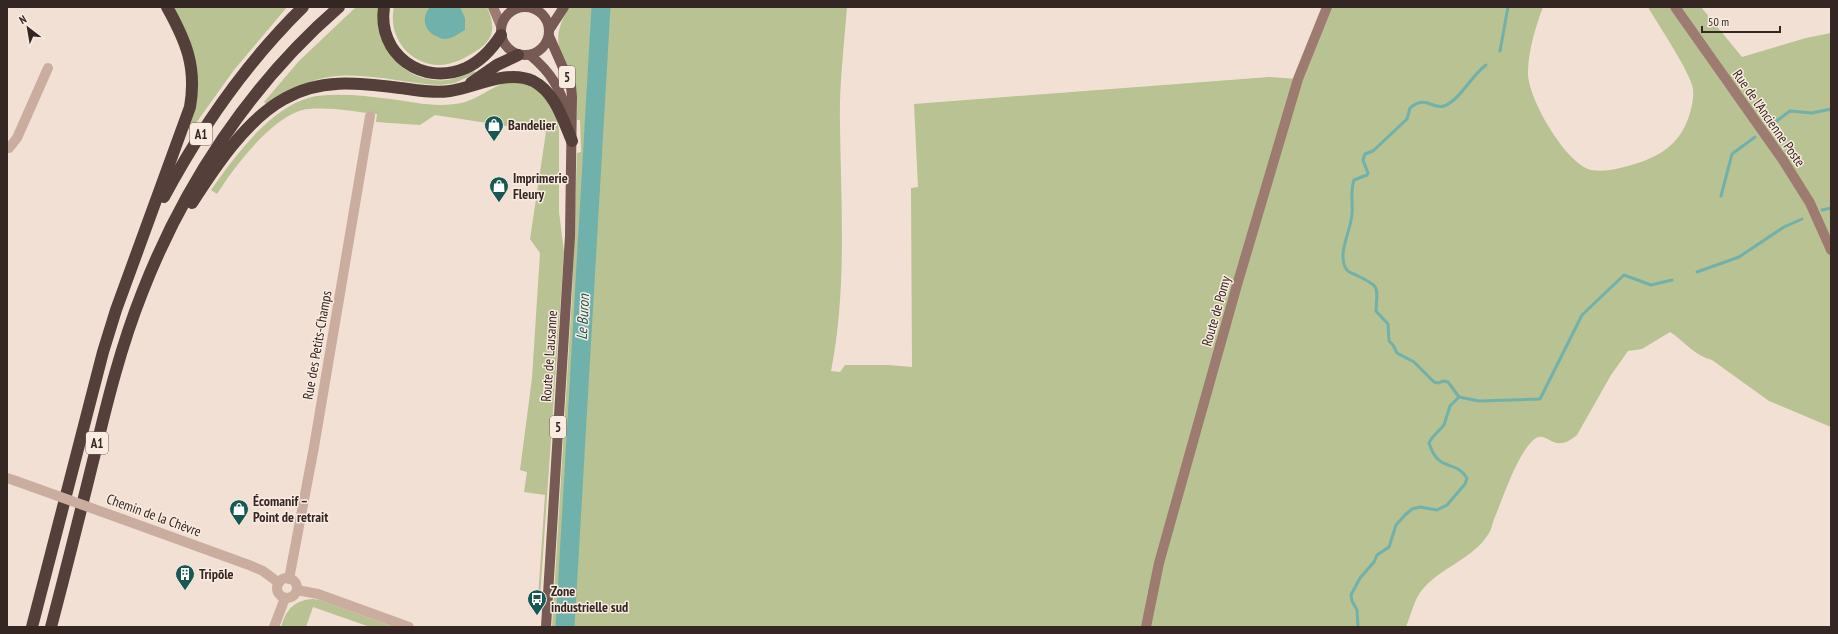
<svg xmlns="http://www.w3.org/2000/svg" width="1838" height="634" viewBox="0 0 1838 634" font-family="'PT Sans Narrow',sans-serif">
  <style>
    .green { fill: #b8c293 }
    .water { fill: #71b1ac }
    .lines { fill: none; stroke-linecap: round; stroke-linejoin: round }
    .stream { stroke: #71b1ac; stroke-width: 3 }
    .river { stroke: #71b1ac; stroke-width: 19 }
    .street { stroke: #cbad9f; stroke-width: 10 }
    .secondary { stroke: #9e7b71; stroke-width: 10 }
    .primary { stroke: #775a53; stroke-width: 10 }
    .highway { stroke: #553f3a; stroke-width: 12 }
    .street-bridge { stroke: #cbad9f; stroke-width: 10 }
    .labels { text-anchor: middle; stroke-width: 3; stroke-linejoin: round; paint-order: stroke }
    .shield { fill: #faebe0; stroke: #6f615c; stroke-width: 1 }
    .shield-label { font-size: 13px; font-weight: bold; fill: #342623 }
    .street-label { font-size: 14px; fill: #342623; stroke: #faebe0 }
    .poi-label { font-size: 14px; font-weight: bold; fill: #342623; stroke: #faebe0; text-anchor: start }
    .water-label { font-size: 15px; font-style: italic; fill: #165854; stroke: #faebe0 }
  </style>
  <rect width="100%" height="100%" fill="#f2e0d4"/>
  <g class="green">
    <path d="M 171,7 L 287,7 L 234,70 L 191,130 L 188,129 L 196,96 Z"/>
    <path d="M 356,7 L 378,7 C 375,48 405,85 448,80 C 457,78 466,75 474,71 L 476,73 L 455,83 L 441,85 C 401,84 352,67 313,81 C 297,87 282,97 267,105 L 264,102 L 299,61 Z"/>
    <path d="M 394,7 L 487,7 C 497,30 493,41 473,53 C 463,59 453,64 441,65 C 410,66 387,37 394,7 Z"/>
    <path d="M 569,7 L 847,7 C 844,46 839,86 840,125 C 841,206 847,291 831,371 L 840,372 L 845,365 L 888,365 L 912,367 L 911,188 L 918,187 L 914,104 L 1269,77 L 1298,79 L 1327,7 L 1543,7 C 1536,25 1528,52 1528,72 C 1527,97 1565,163 1591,170 C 1602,172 1613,170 1624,167 C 1656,159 1680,147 1690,113 C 1692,105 1694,97 1693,89 C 1691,73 1657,23 1648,7 L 1669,7 L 1729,92 L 1679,7 L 1701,7 L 1742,57 L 1806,38 L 1831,33 L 1831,427 L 1769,401 L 1712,360 C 1695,356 1684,341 1670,332 L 1642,349 L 1628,351 L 1611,375 L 1577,435 C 1554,455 1548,431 1536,438 C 1518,450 1503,499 1494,519 C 1492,525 1491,532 1487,536 C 1471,561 1433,570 1418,596 C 1413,605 1410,617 1406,627 L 552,627 L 572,296 L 577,153 L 581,152 L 580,120 L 577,120 C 577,109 578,96 574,86 C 562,51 548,44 569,7 Z"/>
    <path d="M 503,83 L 521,83 L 539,90 L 557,115 L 559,132 L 559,212 L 564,252 L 540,598 L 538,598 L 545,495 L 524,492 L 527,472 L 520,470 L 532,378 L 540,253 L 530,239 L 546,132 L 435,115 L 420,125 L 376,122 L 377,114 C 355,112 332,107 309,109 C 276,111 233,168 217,194 L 211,190 C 235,156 273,103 317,96 C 342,93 366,96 390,99 C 415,102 439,109 465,102 C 478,98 490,89 503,83 Z"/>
    <path d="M 313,599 L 320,600 L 394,627 L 370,627 L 313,607 L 306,627 L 281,627 C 286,610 294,600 313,599 Z"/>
  </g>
  <path class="water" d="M 430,7 L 460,7 L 465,18 L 465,30 C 459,33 452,39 445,39 C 441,39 439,37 436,36 C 424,31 421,17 430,7 Z"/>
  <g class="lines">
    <g class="stream">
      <path d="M 1500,51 L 1508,7"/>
      <path d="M 1486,65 C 1471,76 1460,100 1444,106 C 1433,110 1425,94 1410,108 L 1407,119 L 1373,151 L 1365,154 L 1363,160 L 1368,173 L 1367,175 L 1354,180 C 1350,192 1353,202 1352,214 C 1351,228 1343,243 1343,255 C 1343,260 1344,267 1347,270 C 1349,273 1355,274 1358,276 C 1381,287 1377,287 1376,311 L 1388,324 L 1389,341 L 1393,345 L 1397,353 L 1414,362 L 1434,382 L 1439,383 L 1443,381 L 1448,382 L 1459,397 L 1479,401 L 1540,399 L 1582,315 L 1624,275 L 1651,285 L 1672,280"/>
      <path d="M 1770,126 L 1790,111 L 1812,113 L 1831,109"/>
      <path d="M 1721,196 L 1732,154 L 1755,137"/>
      <path d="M 1822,210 L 1831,208"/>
      <path d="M 1697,272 L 1739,257 L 1784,227 L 1802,219"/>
      <path d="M 1358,627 L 1357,610 L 1352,601 L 1351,595 L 1360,578 L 1374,562 L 1377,555 L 1389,547 L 1396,525 L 1405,515 L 1412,509 L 1420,507 L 1437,510 L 1447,505 L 1465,484 L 1467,478 C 1454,458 1439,474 1429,443 L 1432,438 L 1444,425 L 1450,406 L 1459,397"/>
    </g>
    <path class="river" d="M 565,627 L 601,7"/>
    <g class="street">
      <path d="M 7,148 L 9,148 L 17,138 L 48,68"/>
      <path d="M 7,478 L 16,481"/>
      <path d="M 122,519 L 249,565 L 263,571 L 279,583"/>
      <circle cx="287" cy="588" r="10"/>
      <path d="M 289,579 L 314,447 L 370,116"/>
      <path d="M 297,590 L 318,594 L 409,627"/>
      <path d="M 274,627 L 285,598"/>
    </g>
    <g class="secondary">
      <path d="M 493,7 L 501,26"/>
      <path d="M 519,7 L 520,7"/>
      <path d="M 1675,7 L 1783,160 L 1810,203 L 1831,250"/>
      <path d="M 1146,627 L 1159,563 L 1237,285 L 1298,79 L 1327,7"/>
    </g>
    <g class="primary">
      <circle cx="525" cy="31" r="24"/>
      <path d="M 549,30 L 564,7"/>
      <path d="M 530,55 C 553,74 559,88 569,116"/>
      <path d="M 546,627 L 570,236 L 572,97 L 571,86 L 549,36"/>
    </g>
    <g class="highway">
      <path d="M 384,7 C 377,54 422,87 466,68 C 481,61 492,49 501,35"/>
      <path d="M 471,83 L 497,65 L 518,55"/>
      <path d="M 164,197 C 201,128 247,62 303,7"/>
      <path d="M 192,203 C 215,167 246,120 284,99 C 323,76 365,84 408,89 C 422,91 436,93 450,91 C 476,87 507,69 533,81 C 555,92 563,120 572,141"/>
      <path d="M 32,627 L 103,352 L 116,310 L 190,107 C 197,67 186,41 167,7"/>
      <path d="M 51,627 C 66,570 80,514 94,457 C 107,402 121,346 142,293 C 184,185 251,83 339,7"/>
    </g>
    <path class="street-bridge" d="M 16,481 L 122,519"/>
  </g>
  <defs>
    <symbol id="shop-pin" viewBox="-11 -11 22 30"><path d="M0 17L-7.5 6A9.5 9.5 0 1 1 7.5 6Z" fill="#165854" stroke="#faebe0"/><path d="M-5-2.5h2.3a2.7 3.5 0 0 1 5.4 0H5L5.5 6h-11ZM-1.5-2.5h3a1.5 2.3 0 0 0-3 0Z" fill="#fff"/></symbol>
    <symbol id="building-pin" viewBox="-11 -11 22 30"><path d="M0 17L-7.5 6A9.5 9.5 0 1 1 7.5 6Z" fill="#165854" stroke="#faebe0"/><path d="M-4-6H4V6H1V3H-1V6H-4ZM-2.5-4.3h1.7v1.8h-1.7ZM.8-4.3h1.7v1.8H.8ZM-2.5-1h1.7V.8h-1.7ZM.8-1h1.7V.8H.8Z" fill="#fff"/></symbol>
    <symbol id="bus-pin" viewBox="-11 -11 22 30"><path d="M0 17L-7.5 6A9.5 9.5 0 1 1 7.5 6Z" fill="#165854" stroke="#faebe0"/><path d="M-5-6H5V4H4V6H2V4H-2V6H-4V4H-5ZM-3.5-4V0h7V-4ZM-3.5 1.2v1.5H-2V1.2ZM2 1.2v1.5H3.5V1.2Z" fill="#fff"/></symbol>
  </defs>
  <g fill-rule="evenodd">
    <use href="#shop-pin" x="483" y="114" width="22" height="30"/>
    <use href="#shop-pin" x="488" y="175" width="22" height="30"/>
    <use href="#shop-pin" x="228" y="498" width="22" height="30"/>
    <use href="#building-pin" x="174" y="563" width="22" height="30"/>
    <use href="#bus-pin" x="526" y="588" width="22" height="30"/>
  </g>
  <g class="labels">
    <g class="shield">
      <rect x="559" y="66" width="16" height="22" rx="3"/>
      <rect x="190" y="123" width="22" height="22" rx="3"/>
      <rect x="550" y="416" width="16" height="22" rx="3"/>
      <rect x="86" y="432" width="22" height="22" rx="3"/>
    </g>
    <g class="shield-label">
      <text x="567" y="82">5</text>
      <text x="201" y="139">A1</text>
      <text x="558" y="432">5</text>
      <text x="97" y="448">A1</text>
    </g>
    <g class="street-label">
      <text transform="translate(1769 118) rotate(55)" y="5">Rue de l'Ancienne Poste</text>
      <text transform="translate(1216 311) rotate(-74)" y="5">Route de Pomy</text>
      <text transform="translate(317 345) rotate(-80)" y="5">Rue des Petits-Champs</text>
      <text transform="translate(549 356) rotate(-86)" y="5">Route de Lausanne</text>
      <text transform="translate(154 515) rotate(20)" y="5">Chemin de la Chèvre</text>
    </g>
    <g class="poi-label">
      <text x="508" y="130">Bandelier</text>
      <text x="513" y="183">Imprimerie<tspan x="513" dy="16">Fleury</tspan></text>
      <text x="253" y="506">Écomanif –<tspan x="253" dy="16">Point de retrait</tspan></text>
      <text x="199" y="579">Tripōle</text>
      <text x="551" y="596">Zone<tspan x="551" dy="16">industrielle sud</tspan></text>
    </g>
    <g class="water-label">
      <text transform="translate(583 317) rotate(-87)" y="5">Le Buron</text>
    </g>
  </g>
  <rect width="1838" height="634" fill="none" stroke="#342623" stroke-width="16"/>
  <g transform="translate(28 28) rotate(329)" stroke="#faebe0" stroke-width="3" paint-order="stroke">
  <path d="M0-3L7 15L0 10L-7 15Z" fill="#342623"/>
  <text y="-6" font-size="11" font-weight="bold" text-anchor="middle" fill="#342623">N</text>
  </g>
  <path d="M1702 26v6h78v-6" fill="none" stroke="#342623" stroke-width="2"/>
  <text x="1708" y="26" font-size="12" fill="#342623" stroke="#faebe0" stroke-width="3" paint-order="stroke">50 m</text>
</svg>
